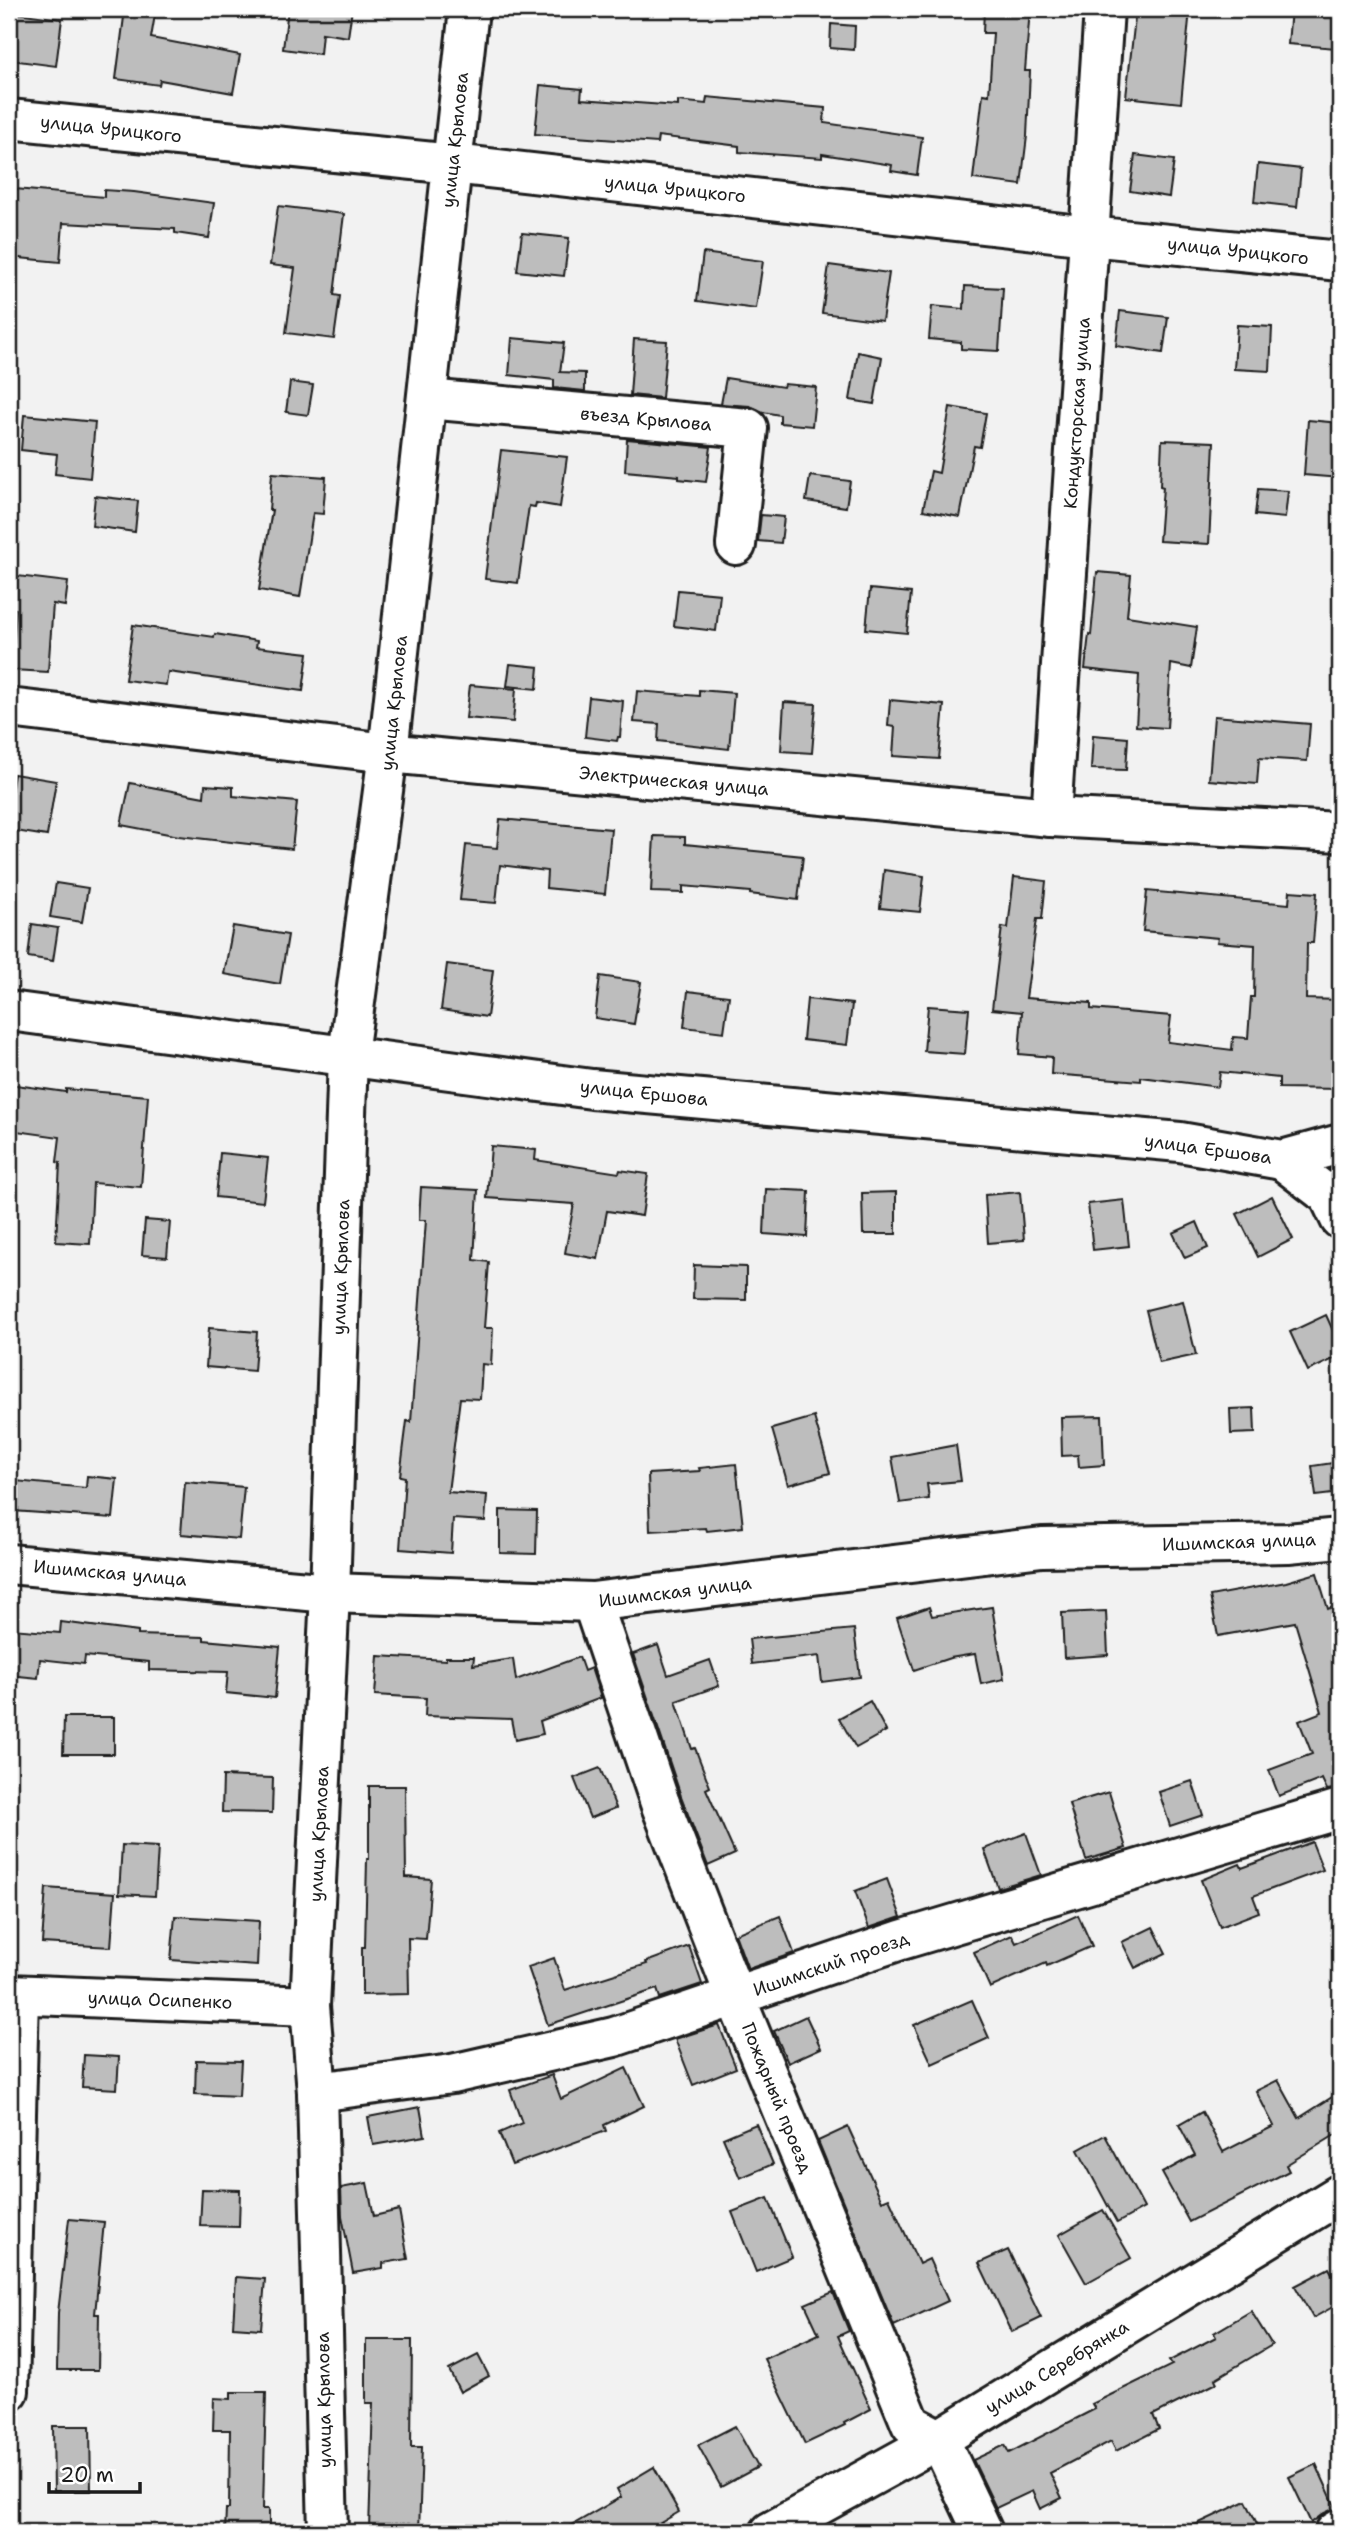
<svg xmlns="http://www.w3.org/2000/svg" width="1349" height="2541" viewBox="0 0 1349 2541" font-family="'Shantell Sans',sans-serif">
  <style>
    .building { fill: #bdbdbd; stroke: #1c1c1c; stroke-width: 2 }
    .lines { fill: none; stroke-linecap: round; stroke-linejoin: round }
    .minor-casing { stroke: #1c1c1c; stroke-width: 44 }
    .minor { stroke: #fff; stroke-width: 38 }
    .labels { text-anchor: middle; stroke-width: 5; stroke-linejoin: round; paint-order: stroke }
    .street-label { font-size: 18px; fill: #1c1c1c; stroke: #fff }
  </style>
  <rect width="100%" height="100%" fill="#f2f2f2"/>
  <filter id="ink" filterUnits="userSpaceOnUse"><feTurbulence type="fractalNoise" baseFrequency=".0143" numOctaves="2"/><feDisplacementMap in="SourceGraphic" scale="14" xChannelSelector="R" yChannelSelector="G"/><feConvolveMatrix kernelMatrix="1 2 1 2 8 2 1 2 1" color-interpolation-filters="sRGB"/></filter>
  <g filter="url(#ink)">
    <g class="building">
      <path d="M 125,9 L 156,9 L 151,38 L 240,55 L 233,93 L 160,80 L 159,85 L 116,79 Z"/>
      <path d="M 288,9 L 352,9 L 348,37 L 322,33 L 320,54 L 283,49 Z"/>
      <path d="M 984,9 L 1030,9 L 1025,71 L 1030,71 L 1027,136 L 1021,185 L 973,179 L 983,94 L 989,95 L 993,33 L 983,33 Z"/>
      <path d="M 1136,9 L 1190,9 L 1181,103 L 1126,97 Z"/>
      <path d="M 1291,9 L 1338,11 L 1336,48 L 1288,44 Z"/>
      <path d="M 16,13 L 62,19 L 56,66 L 10,60 Z"/>
      <path d="M 831,24 L 855,26 L 854,50 L 830,48 Z"/>
      <path d="M 540,85 L 582,89 L 581,99 L 678,106 L 678,101 L 706,104 L 707,97 L 825,108 L 824,123 L 922,137 L 917,175 L 891,171 L 892,165 L 822,154 L 822,158 L 739,152 L 739,146 L 658,136 L 657,143 L 535,134 Z"/>
      <path d="M 1135,155 L 1174,160 L 1169,197 L 1130,191 Z"/>
      <path d="M 1258,164 L 1301,169 L 1297,207 L 1254,202 Z"/>
      <path d="M 15,189 L 104,197 L 104,190 L 134,192 L 214,203 L 209,238 L 175,233 L 175,229 L 63,223 L 60,262 L 9,257 Z"/>
      <path d="M 278,206 L 344,214 L 334,295 L 340,296 L 334,339 L 286,333 L 295,268 L 270,265 Z"/>
      <path d="M 522,233 L 569,238 L 564,276 L 517,271 Z"/>
      <path d="M 703,253 L 763,261 L 756,309 L 697,301 Z"/>
      <path d="M 829,265 L 889,273 L 882,321 L 822,313 Z"/>
      <path d="M 965,286 L 1003,288 L 999,351 L 961,349 L 961,342 L 929,339 L 932,306 L 964,309 Z"/>
      <path d="M 1120,311 L 1168,317 L 1163,353 L 1116,346 Z"/>
      <path d="M 1237,325 L 1272,327 L 1270,371 L 1234,369 Z"/>
      <path d="M 512,338 L 564,343 L 560,372 L 585,373 L 585,391 L 554,388 L 554,380 L 509,375 Z"/>
      <path d="M 634,339 L 667,341 L 662,398 L 630,395 Z"/>
      <path d="M 858,352 L 882,357 L 874,404 L 850,400 Z"/>
      <path d="M 726,378 L 783,387 L 784,384 L 816,387 L 812,426 L 780,423 L 780,415 L 763,412 L 750,406 L 721,404 Z"/>
      <path d="M 290,382 L 313,385 L 308,415 L 286,412 Z"/>
      <path d="M 950,407 L 986,413 L 980,447 L 974,446 L 960,517 L 923,510 L 931,471 L 939,473 Z"/>
      <path d="M 24,415 L 95,422 L 90,478 L 55,474 L 57,454 L 21,450 Z"/>
      <path d="M 1308,420 L 1340,423 L 1340,478 L 1304,475 Z"/>
      <path d="M 627,439 L 711,447 L 706,482 L 679,479 L 679,476 L 625,471 Z"/>
      <path d="M 1162,440 L 1214,442 L 1209,544 L 1159,541 L 1163,487 L 1160,486 Z"/>
      <path d="M 501,450 L 567,457 L 560,507 L 536,503 L 535,507 L 529,506 L 518,583 L 485,579 Z"/>
      <path d="M 272,473 L 326,477 L 323,514 L 313,513 L 300,597 L 259,590 L 272,510 L 269,510 Z"/>
      <path d="M 810,476 L 850,481 L 846,507 L 806,501 Z"/>
      <path d="M 1258,489 L 1288,491 L 1285,518 L 1255,515 Z"/>
      <path d="M 95,496 L 138,501 L 135,532 L 92,526 Z"/>
      <path d="M 761,515 L 784,517 L 781,543 L 758,541 Z"/>
      <path d="M 1097,572 L 1131,575 L 1127,616 L 1197,627 L 1191,668 L 1171,664 L 1167,728 L 1136,726 L 1139,675 L 1085,669 L 1089,634 L 1091,635 Z"/>
      <path d="M 9,575 L 68,582 L 65,606 L 53,604 L 48,672 L 12,670 L 16,609 L 9,608 Z"/>
      <path d="M 870,589 L 911,593 L 907,633 L 866,629 Z"/>
      <path d="M 678,590 L 720,594 L 716,631 L 674,626 Z"/>
      <path d="M 133,625 L 214,637 L 215,634 L 257,641 L 256,647 L 308,653 L 303,691 L 168,672 L 166,685 L 125,680 Z"/>
      <path d="M 510,664 L 539,667 L 537,689 L 507,686 Z"/>
      <path d="M 470,685 L 516,689 L 513,722 L 466,718 Z"/>
      <path d="M 699,690 L 734,693 L 729,749 L 658,741 L 659,724 L 634,722 L 637,691 L 699,696 Z"/>
      <path d="M 589,697 L 623,701 L 620,737 L 618,737 L 617,741 L 585,737 Z"/>
      <path d="M 890,700 L 944,705 L 939,759 L 893,756 L 895,727 L 888,726 Z"/>
      <path d="M 784,702 L 816,704 L 812,753 L 781,751 Z"/>
      <path d="M 1214,716 L 1310,724 L 1307,761 L 1259,758 L 1257,784 L 1209,780 Z"/>
      <path d="M 1093,735 L 1128,738 L 1126,770 L 1091,769 Z"/>
      <path d="M 14,774 L 56,781 L 47,836 L 9,830 L 9,808 Z"/>
      <path d="M 130,783 L 204,797 L 205,785 L 233,787 L 233,796 L 297,802 L 292,849 L 179,836 L 121,825 Z"/>
      <path d="M 500,819 L 611,829 L 605,894 L 546,888 L 547,871 L 500,865 L 496,903 L 460,900 L 466,845 L 497,848 Z"/>
      <path d="M 654,836 L 685,837 L 685,844 L 803,856 L 798,900 L 750,894 L 750,892 L 683,886 L 683,893 L 651,892 Z"/>
      <path d="M 884,870 L 924,876 L 920,912 L 880,908 Z"/>
      <path d="M 1014,877 L 1046,881 L 1042,919 L 1037,919 L 1026,998 L 1091,1003 L 1091,1009 L 1171,1016 L 1168,1042 L 1232,1050 L 1233,1037 L 1248,1038 L 1251,997 L 1254,997 L 1255,945 L 1217,942 L 1218,938 L 1143,931 L 1147,891 L 1289,904 L 1290,891 L 1317,893 L 1313,943 L 1307,943 L 1306,999 L 1340,1000 L 1340,1089 L 1279,1088 L 1279,1078 L 1220,1072 L 1218,1087 L 1141,1077 L 1141,1081 L 1051,1074 L 1052,1057 L 1019,1054 L 1022,1012 L 992,1009 L 1002,927 L 1008,928 Z"/>
      <path d="M 56,883 L 88,888 L 82,922 L 50,917 Z"/>
      <path d="M 32,924 L 58,928 L 53,961 L 28,957 Z"/>
      <path d="M 233,926 L 288,935 L 280,984 L 224,974 Z"/>
      <path d="M 447,964 L 493,970 L 487,1017 L 441,1010 Z"/>
      <path d="M 600,976 L 641,982 L 634,1024 L 595,1018 Z"/>
      <path d="M 688,991 L 729,996 L 724,1032 L 684,1027 Z"/>
      <path d="M 807,999 L 852,1004 L 847,1045 L 803,1040 Z"/>
      <path d="M 928,1006 L 969,1009 L 965,1054 L 924,1051 Z"/>
      <path d="M 9,1084 L 66,1092 L 66,1089 L 148,1096 L 141,1187 L 93,1183 L 90,1244 L 56,1242 L 60,1163 L 57,1162 L 60,1137 L 9,1130 Z"/>
      <path d="M 491,1146 L 536,1150 L 535,1160 L 619,1173 L 620,1170 L 648,1174 L 642,1216 L 607,1211 L 598,1259 L 565,1253 L 574,1204 L 487,1198 Z"/>
      <path d="M 220,1153 L 268,1158 L 263,1202 L 216,1197 Z"/>
      <path d="M 421,1187 L 478,1190 L 474,1260 L 489,1262 L 484,1328 L 493,1328 L 491,1365 L 482,1364 L 480,1399 L 460,1398 L 448,1492 L 487,1495 L 485,1521 L 453,1519 L 451,1553 L 400,1549 L 405,1477 L 400,1476 L 407,1421 L 411,1422 L 426,1220 L 419,1220 Z"/>
      <path d="M 766,1189 L 809,1191 L 807,1237 L 764,1234 Z"/>
      <path d="M 896,1192 L 896,1234 L 863,1234 L 862,1193 Z"/>
      <path d="M 1020,1192 L 1024,1240 L 988,1243 L 985,1195 Z"/>
      <path d="M 1272,1196 L 1293,1239 L 1258,1257 L 1237,1214 Z"/>
      <path d="M 1124,1200 L 1129,1246 L 1093,1250 L 1088,1204 Z"/>
      <path d="M 145,1220 L 170,1222 L 167,1257 L 142,1255 Z"/>
      <path d="M 1197,1222 L 1208,1248 L 1185,1258 L 1173,1233 Z"/>
      <path d="M 694,1265 L 746,1267 L 746,1300 L 693,1299 Z"/>
      <path d="M 1183,1301 L 1196,1355 L 1159,1363 L 1146,1310 Z"/>
      <path d="M 1326,1315 L 1340,1346 L 1340,1356 L 1308,1371 L 1290,1332 Z"/>
      <path d="M 209,1328 L 257,1332 L 254,1371 L 206,1367 Z"/>
      <path d="M 1254,1408 L 1255,1433 L 1231,1434 L 1230,1409 Z"/>
      <path d="M 1102,1416 L 1104,1465 L 1079,1467 L 1078,1455 L 1062,1456 L 1061,1417 Z"/>
      <path d="M 814,1417 L 830,1473 L 788,1485 L 772,1429 Z"/>
      <path d="M 956,1445 L 961,1481 L 927,1484 L 929,1499 L 900,1503 L 892,1457 Z"/>
      <path d="M 1340,1462 L 1340,1493 L 1316,1496 L 1312,1466 Z"/>
      <path d="M 736,1464 L 743,1527 L 707,1531 L 706,1528 L 650,1531 L 648,1474 L 700,1471 L 699,1468 Z"/>
      <path d="M 87,1476 L 117,1479 L 113,1518 L 13,1511 L 16,1481 L 86,1488 Z"/>
      <path d="M 185,1482 L 244,1487 L 239,1539 L 181,1534 Z"/>
      <path d="M 500,1510 L 537,1511 L 536,1554 L 500,1553 Z"/>
      <path d="M 1317,1573 L 1328,1609 L 1340,1604 L 1340,1788 L 1327,1790 L 1322,1779 L 1279,1796 L 1269,1770 L 1312,1754 L 1299,1721 L 1322,1712 L 1295,1622 L 1218,1636 L 1210,1596 L 1286,1582 Z"/>
      <path d="M 929,1607 L 932,1616 L 992,1607 L 1004,1679 L 981,1684 L 975,1654 L 950,1658 L 914,1670 L 897,1618 Z"/>
      <path d="M 1106,1611 L 1108,1655 L 1064,1658 L 1062,1613 Z"/>
      <path d="M 61,1622 L 138,1632 L 138,1635 L 204,1637 L 204,1640 L 280,1647 L 275,1698 L 226,1693 L 228,1672 L 149,1670 L 149,1662 L 85,1656 L 84,1664 L 40,1659 L 38,1678 L 9,1675 L 12,1629 L 60,1633 Z"/>
      <path d="M 854,1629 L 860,1677 L 822,1682 L 819,1656 L 752,1664 L 749,1639 Z"/>
      <path d="M 658,1645 L 668,1675 L 710,1660 L 719,1686 L 676,1701 L 692,1749 L 695,1748 L 710,1787 L 706,1789 L 735,1854 L 708,1866 L 681,1796 L 633,1654 Z"/>
      <path d="M 378,1656 L 446,1660 L 446,1657 L 474,1657 L 473,1665 L 513,1659 L 516,1680 L 579,1657 L 584,1671 L 591,1668 L 601,1698 L 540,1721 L 543,1734 L 515,1740 L 511,1719 L 425,1716 L 426,1698 L 375,1695 Z"/>
      <path d="M 870,1701 L 886,1731 L 856,1748 L 839,1718 Z"/>
      <path d="M 64,1717 L 114,1717 L 114,1754 L 63,1754 Z"/>
      <path d="M 600,1768 L 616,1808 L 590,1818 L 574,1778 Z"/>
      <path d="M 223,1776 L 273,1778 L 272,1813 L 222,1812 Z"/>
      <path d="M 1192,1781 L 1203,1815 L 1170,1826 L 1159,1792 Z"/>
      <path d="M 369,1786 L 405,1786 L 406,1877 L 431,1879 L 426,1939 L 408,1938 L 409,1994 L 362,1995 L 362,1947 L 365,1947 L 367,1859 L 369,1859 Z"/>
      <path d="M 1109,1792 L 1126,1848 L 1086,1860 L 1069,1804 Z"/>
      <path d="M 1026,1833 L 1041,1875 L 998,1888 L 984,1849 Z"/>
      <path d="M 1312,1842 L 1323,1870 L 1253,1896 L 1259,1912 L 1220,1927 L 1201,1880 L 1240,1864 L 1242,1868 Z"/>
      <path d="M 122,1845 L 158,1847 L 155,1896 L 119,1894 Z"/>
      <path d="M 887,1879 L 901,1917 L 869,1928 L 855,1891 Z"/>
      <path d="M 46,1888 L 115,1893 L 111,1947 L 42,1943 Z"/>
      <path d="M 1078,1915 L 1092,1946 L 1047,1966 L 1046,1963 L 990,1988 L 974,1952 L 1012,1935 L 1016,1943 Z"/>
      <path d="M 175,1916 L 259,1921 L 257,1966 L 171,1960 Z"/>
      <path d="M 780,1916 L 794,1953 L 748,1969 L 735,1934 Z"/>
      <path d="M 1153,1927 L 1166,1953 L 1135,1968 L 1122,1942 Z"/>
      <path d="M 689,1946 L 702,1984 L 660,1998 L 657,1989 L 548,2025 L 528,1967 L 554,1958 L 565,1990 L 647,1964 L 646,1962 Z"/>
      <path d="M 972,2000 L 989,2038 L 932,2064 L 914,2025 Z"/>
      <path d="M 806,2016 L 821,2048 L 788,2063 L 774,2031 Z"/>
      <path d="M 719,2025 L 736,2068 L 693,2085 L 675,2039 Z"/>
      <path d="M 84,2055 L 119,2057 L 117,2089 L 82,2087 Z"/>
      <path d="M 196,2060 L 241,2061 L 239,2096 L 195,2094 Z"/>
      <path d="M 626,2068 L 644,2106 L 604,2125 L 606,2131 L 512,2165 L 499,2133 L 522,2123 L 510,2090 L 552,2075 L 561,2099 Z"/>
      <path d="M 1278,2080 L 1299,2118 L 1340,2092 L 1340,2132 L 1286,2165 L 1289,2171 L 1189,2222 L 1162,2173 L 1195,2155 L 1179,2125 L 1202,2112 L 1223,2152 L 1274,2126 L 1256,2091 Z"/>
      <path d="M 420,2107 L 425,2136 L 373,2145 L 368,2117 Z"/>
      <path d="M 756,2124 L 773,2164 L 740,2178 L 723,2138 Z"/>
      <path d="M 848,2127 L 882,2201 L 889,2198 L 919,2264 L 929,2259 L 948,2301 L 894,2326 L 818,2141 Z"/>
      <path d="M 1105,2135 L 1144,2208 L 1117,2223 L 1078,2150 Z"/>
      <path d="M 367,2183 L 374,2216 L 399,2210 L 408,2259 L 383,2263 L 383,2268 L 353,2273 L 342,2216 L 341,2188 Z"/>
      <path d="M 202,2189 L 240,2190 L 239,2227 L 200,2226 Z"/>
      <path d="M 768,2198 L 792,2257 L 756,2272 L 732,2212 Z"/>
      <path d="M 1103,2210 L 1131,2258 L 1086,2283 L 1059,2235 Z"/>
      <path d="M 69,2219 L 104,2222 L 95,2314 L 99,2314 L 98,2370 L 57,2370 L 58,2313 Z"/>
      <path d="M 1008,2250 L 1041,2318 L 1012,2332 L 979,2263 Z"/>
      <path d="M 1329,2268 L 1340,2288 L 1340,2303 L 1313,2318 L 1295,2286 Z"/>
      <path d="M 236,2277 L 265,2279 L 261,2329 L 233,2327 Z"/>
      <path d="M 833,2292 L 849,2331 L 838,2336 L 871,2409 L 844,2423 L 845,2425 L 805,2444 L 764,2359 L 819,2334 L 805,2304 Z"/>
      <path d="M 1251,2311 L 1272,2345 L 1215,2379 L 1217,2383 L 1153,2415 L 1159,2429 L 1116,2451 L 1111,2441 L 1050,2473 L 1062,2498 L 1040,2509 L 1032,2491 L 996,2508 L 973,2460 L 1005,2445 L 1009,2453 L 1095,2409 L 1092,2404 L 1172,2365 L 1169,2361 L 1216,2337 L 1214,2333 Z"/>
      <path d="M 366,2340 L 412,2340 L 411,2447 L 422,2447 L 419,2531 L 369,2530 L 373,2403 L 366,2403 Z"/>
      <path d="M 478,2355 L 489,2376 L 460,2392 L 449,2370 Z"/>
      <path d="M 231,2392 L 266,2392 L 263,2509 L 269,2509 L 269,2532 L 225,2532 L 226,2509 L 229,2509 L 230,2430 L 213,2430 L 214,2398 L 231,2399 Z"/>
      <path d="M 53,2426 L 90,2426 L 91,2491 L 54,2491 Z"/>
      <path d="M 735,2426 L 758,2467 L 721,2487 L 698,2445 Z"/>
      <path d="M 1316,2464 L 1336,2508 L 1324,2513 L 1311,2523 L 1289,2477 Z"/>
      <path d="M 654,2467 L 679,2512 L 645,2532 L 560,2532 L 621,2497 L 617,2489 Z"/>
      <path d="M 1246,2501 L 1261,2532 L 1180,2532 Z"/>
    </g>
    <g class="lines">
      <defs>
        <g id="minor">
          <path d="M 9,119 L 453,164 L 1089,236 L 1340,261"/>
          <path d="M 427,399 L 748,428 L 736,545"/>
          <path d="M 9,708 L 388,753 L 1051,817 L 1340,832"/>
          <path d="M 1051,817 L 1104,9"/>
          <path d="M 9,1011 L 592,1089 L 1180,1142 L 1282,1160 L 1340,1144"/>
          <path d="M 1282,1160 L 1329,1196 L 1340,1219"/>
          <path d="M 9,1564 L 330,1593 L 592,1602 L 1042,1547 L 1288,1543 L 1340,1538"/>
          <path d="M 592,1602 L 660,1803 L 735,1996 L 911,2424 L 939,2439 L 983,2532"/>
          <path d="M 9,1994 L 310,2006"/>
          <path d="M 317,2092 L 452,2074 L 614,2037 L 901,1940 L 1340,1809"/>
          <path d="M 9,2391 L 19,1995"/>
          <path d="M 328,2532 L 317,2092 L 310,2006 L 330,1593 L 348,1055 L 388,753 L 469,9"/>
          <path d="M 770,2532 L 939,2439 L 1340,2194"/>
          <path d="M 1335,2532 L 1340,2529"/>
        </g>
      </defs>
      <use href="#minor" class="minor-casing"/>
      <use href="#minor" class="minor"/>
    </g>
  </g>
  <g class="labels">
    <g class="street-label">
      <text transform="translate(111 129) rotate(6)" y="6">улица Урицкого</text>
      <text transform="translate(455 140) rotate(-84)" y="6">улица Крылова</text>
      <text transform="translate(675 189) rotate(6)" y="6">улица Урицкого</text>
      <text transform="translate(1238 251) rotate(6)" y="6">улица Урицкого</text>
      <text transform="translate(1077 413) rotate(-86)" y="6">Кондукторская улица</text>
      <text transform="translate(646 419) rotate(5)" y="6">въезд Крылова</text>
      <text transform="translate(394 703) rotate(-84)" y="6">улица Крылова</text>
      <text transform="translate(674 781) rotate(5)" y="6">Электрическая улица</text>
      <text transform="translate(644 1093) rotate(6)" y="6">улица Ершова</text>
      <text transform="translate(1208 1149) rotate(8)" y="6">улица Ершова</text>
      <text transform="translate(341 1267) rotate(-88)" y="6">улица Крылова</text>
      <text transform="translate(1239 1542) rotate(-2)" y="6">Ишимская улица</text>
      <text transform="translate(110 1573) rotate(5)" y="6">Ишимская улица</text>
      <text transform="translate(675 1592) rotate(-7)" y="6">Ишимская улица</text>
      <text transform="translate(319 1834) rotate(-87)" y="6">улица Крылова</text>
      <text transform="translate(831 1964) rotate(-19)" y="6">Ишимский проезд</text>
      <text transform="translate(160 2000) rotate(2)" y="6">улица Осипенко</text>
      <text transform="translate(777 2098) rotate(68)" y="6">Пожарный проезд</text>
      <text transform="translate(1057 2367) rotate(-31)" y="6">улица Серебрянка</text>
      <text transform="translate(324 2400) rotate(-91)" y="6">улица Крылова</text>
    </g>
  </g>
  <rect width="1349" height="2541" fill="none" stroke="#fff" stroke-width="35"/>
  <rect x="18" y="18" width="1314" height="2506" fill="none" stroke="#1c1c1c" stroke-width="2.5" filter="url(#ink)"/>
  <path d="M49 2482v10h91v-10" fill="none" stroke="#1c1c1c" stroke-width="3.5"/>
  <text x="60" y="2482" font-size="21" fill="#1c1c1c" stroke="#ffffff" stroke-width="5" paint-order="stroke">20 m</text>
</svg>
